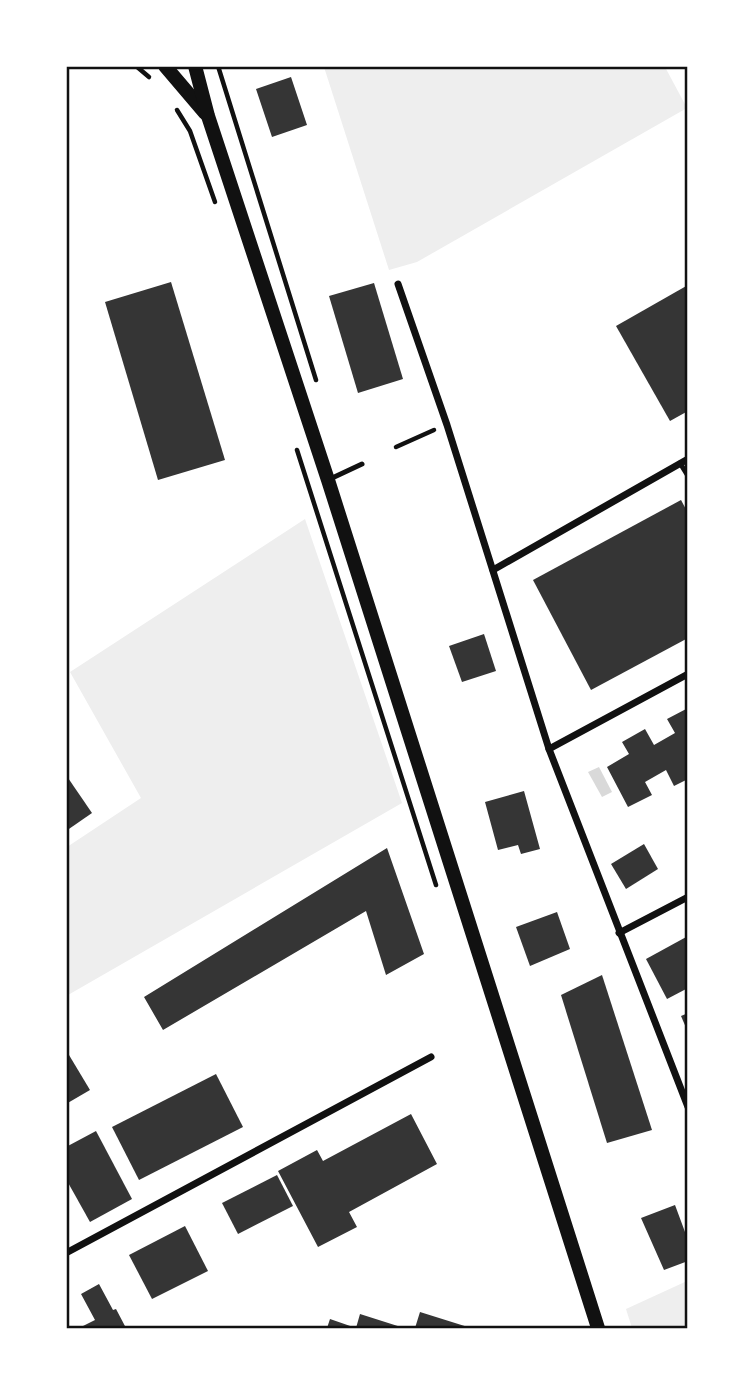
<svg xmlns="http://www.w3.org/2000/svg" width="754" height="1395" viewBox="0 0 754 1395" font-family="Quicksand,sans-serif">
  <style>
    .green { fill: #eee }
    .water { fill: #d9d9d9 }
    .building { fill: #353535 }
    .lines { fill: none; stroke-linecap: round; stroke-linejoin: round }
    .path { stroke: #111; stroke-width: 4.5 }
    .service { stroke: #111; stroke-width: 5 }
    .minor { stroke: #111; stroke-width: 7 }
    .secondary { stroke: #111; stroke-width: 14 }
    .neatline { fill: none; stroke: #111; stroke-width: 2.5 }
  </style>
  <rect width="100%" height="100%" fill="#fff"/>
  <g class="green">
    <path d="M 324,67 L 665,67 L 687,108 L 417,262 L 389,270 Z"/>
    <path d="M 305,519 L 402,803 L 68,995 L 67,847 L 141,798 L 70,672 Z"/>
    <path d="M 687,1281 L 687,1328 L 632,1328 L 626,1309 Z"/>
  </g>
  <path class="water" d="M 599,767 L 612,792 L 602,797 L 588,772 Z"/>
  <g class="building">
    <path d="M 291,77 L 307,125 L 272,137 L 256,89 Z"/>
    <path d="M 171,282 L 225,460 L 158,480 L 105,302 Z"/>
    <path d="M 374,283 L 403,379 L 358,393 L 329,296 Z"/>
    <path d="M 688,285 L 688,411 L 670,421 L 616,326 Z"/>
    <path d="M 681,500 L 688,513 L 688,638 L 591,690 L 533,580 Z"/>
    <path d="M 484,634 L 496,671 L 462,682 L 449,646 Z"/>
    <path d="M 688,708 L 688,779 L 674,786 L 666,770 L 645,782 L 652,795 L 628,807 L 607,767 L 629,754 L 622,742 L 645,729 L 654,745 L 675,733 L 667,719 Z"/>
    <path d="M 66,775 L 92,813 L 66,831 Z"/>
    <path d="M 524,791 L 540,849 L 521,854 L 518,845 L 498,850 L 485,802 Z"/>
    <path d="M 644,844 L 658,869 L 626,889 L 611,864 Z"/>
    <path d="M 387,848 L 424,954 L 386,975 L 366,911 L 163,1030 L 144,997 Z"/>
    <path d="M 557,912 L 570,949 L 530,966 L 516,927 Z"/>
    <path d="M 688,936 L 688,988 L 667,999 L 646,959 Z"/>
    <path d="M 602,975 L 652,1130 L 607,1143 L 561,995 Z"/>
    <path d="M 688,1013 L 688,1030 L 687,1030 L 681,1016 Z"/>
    <path d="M 66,1050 L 90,1090 L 66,1104 Z"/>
    <path d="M 216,1074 L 243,1127 L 139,1180 L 112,1127 Z"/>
    <path d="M 411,1114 L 437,1164 L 349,1212 L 357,1227 L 318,1247 L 278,1171 L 317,1150 L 323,1161 Z"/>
    <path d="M 96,1131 L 132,1199 L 90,1222 L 66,1179 L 66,1147 Z"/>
    <path d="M 277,1175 L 293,1206 L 238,1234 L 222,1203 Z"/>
    <path d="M 675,1205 L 685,1232 L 688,1232 L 688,1261 L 664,1270 L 641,1218 Z"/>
    <path d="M 185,1226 L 208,1271 L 152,1299 L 129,1255 Z"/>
    <path d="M 99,1284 L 113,1310 L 116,1309 L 126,1328 L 79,1328 L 95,1320 L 81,1294 Z"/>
    <path d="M 420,1312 L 471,1328 L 415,1328 Z"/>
    <path d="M 360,1314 L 404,1328 L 327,1328 L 330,1319 L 356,1328 Z"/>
  </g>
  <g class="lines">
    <g class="path">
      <path d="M 136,66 L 149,77"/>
      <path d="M 218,66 L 316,380"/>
      <path d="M 177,110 L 190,131 L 215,202"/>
      <path d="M 396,447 L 434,430"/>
      <path d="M 297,450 L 436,885"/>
    </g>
    <g class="service">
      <path d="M 680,463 L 688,476"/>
      <path d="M 330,479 L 362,464"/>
    </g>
    <g class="minor">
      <path d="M 398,284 L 447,425 L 549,749 L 688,1107"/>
      <path d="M 493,570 L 688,459"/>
      <path d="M 549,749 L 688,674"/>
      <path d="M 619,933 L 688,897"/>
      <path d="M 66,1253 L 431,1057"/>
    </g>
    <g class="secondary">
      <path d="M 165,66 L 205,113"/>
      <path d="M 195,66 L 208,116 L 328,480 L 598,1328"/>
    </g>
  </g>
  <rect width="754" height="1395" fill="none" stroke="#ffffff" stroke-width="136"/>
  <rect x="68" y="68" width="618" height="1259" class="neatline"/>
</svg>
